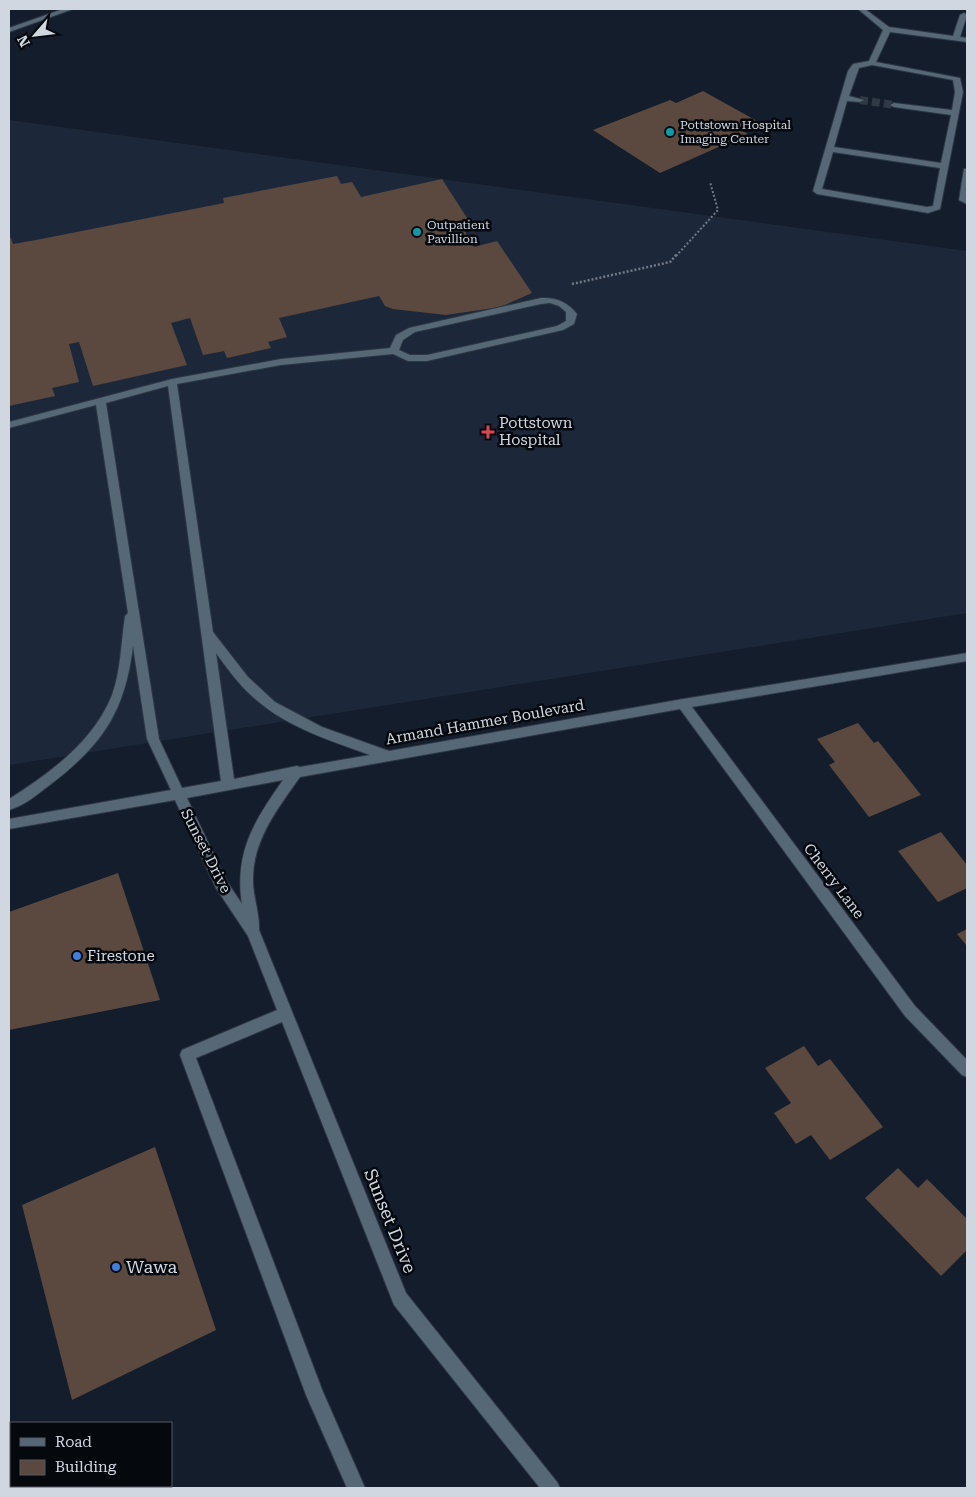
<svg xmlns="http://www.w3.org/2000/svg" width="976" height="1497" viewBox="0 0 976 1497" font-family="'Roboto Serif',serif">
  <style>
    .built { fill: #1c283a }
    .building { fill: #5b493f }
    .lines { fill: none; stroke-linecap: round; stroke-linejoin: round }
    .minor-tunnel { stroke: #303946; stroke-width: 8; stroke-dasharray: 8 4; stroke-linecap: butt }
    .minor-casing { stroke: #2e3744; stroke-width: 2 }
    .path-far1 { stroke: #727a86; stroke-width: 2; stroke-dasharray: 2 2; stroke-linecap: butt }
    .path { stroke: #727a86; stroke-width: 2.5; stroke-dasharray: 2 2; stroke-linecap: butt }
    .minor { fill: #566776; fill-rule: evenodd }
    .culture-dot { fill: #0f9aa8; stroke: #05080d; stroke-width: 2 }
    .health-dot { fill: #e0444e; stroke: #05080d; stroke-width: 2 }
    .shop-dot { fill: #3f7fe0; stroke: #05080d; stroke-width: 2 }
    .labels { text-anchor: middle; stroke-width: 5; stroke-linejoin: round; paint-order: stroke }
    .far-poi-label { font-size: 12px; fill: #d1d7e1; stroke: #05080d; text-anchor: start }
    .poi-label { font-size: 15px; fill: #d1d7e1; stroke: #05080d; text-anchor: start }
    .street-label { font-size: 15px; fill: #d1d7e1; stroke: #05080d }
    .near-street-label { font-size: 18px; fill: #d1d7e1; stroke: #05080d }
    .near-poi-label { font-size: 18px; fill: #d1d7e1; stroke: #05080d; text-anchor: start }
  </style>
  <rect width="100%" height="100%" fill="#141d2b"/>
  <path class="built" d="M 9,120 L 967,251 L 967,613 L 9,765 Z"/>
  <g class="building">
    <path d="M 703,91 L 757,121 L 739,129 L 748,134 L 660,173 L 593,130 L 670,100 L 676,103 Z"/>
    <path d="M 337,176 L 341,184 L 352,182 L 361,197 L 442,179 L 469,221 L 460,223 L 474,247 L 497,241 L 532,293 L 500,307 L 446,315 L 393,309 L 385,306 L 379,296 L 279,318 L 287,337 L 268,342 L 271,348 L 227,358 L 224,351 L 203,355 L 190,318 L 171,323 L 187,365 L 93,386 L 79,342 L 69,344 L 79,382 L 52,388 L 55,396 L 9,406 L 9,238 L 11,238 L 13,244 L 36,240 L 224,203 L 223,198 Z"/>
    <path d="M 858,723 L 874,743 L 878,741 L 921,795 L 869,817 L 829,765 L 835,762 L 817,739 Z"/>
    <path d="M 941,832 L 967,865 L 967,888 L 938,902 L 898,851 Z"/>
    <path d="M 118,873 L 160,1000 L 9,1030 L 9,912 Z"/>
    <path d="M 967,929 L 967,946 L 957,934 Z"/>
    <path d="M 804,1046 L 818,1066 L 830,1059 L 883,1127 L 830,1160 L 811,1135 L 796,1144 L 774,1113 L 791,1103 L 765,1068 Z"/>
    <path d="M 155,1147 L 216,1330 L 72,1400 L 22,1205 Z"/>
    <path d="M 898,1168 L 918,1188 L 927,1179 L 967,1219 L 967,1250 L 941,1276 L 865,1198 Z"/>
  </g>
  <g class="lines">
    <path class="minor-tunnel" d="M 860,100 L 894,105"/>
    <defs>
      <g id="minor">
        <path d="M 63,9 L 73,9 L 9,32 L 9,28 Z"/>
        <path d="M 858,9 L 865,9 L 889,27 L 953,36 L 960,15 L 964,13 L 967,15 L 960,37 L 967,38 L 967,42 L 890,32 L 876,62 L 960,78 L 963,92 L 940,209 L 928,213 L 817,194 L 813,191 L 848,71 L 853,64 L 869,61 L 883,30 ZM 872,65 L 953,80 L 955,92 L 952,110 L 894,103 L 890,105 L 894,107 L 951,115 L 941,163 L 834,147 L 847,101 L 860,102 L 864,100 L 849,96 L 859,68 ZM 833,152 L 940,168 L 933,206 L 927,207 L 822,189 Z"/>
        <path d="M 964,169 L 967,169 L 967,204 L 959,200 Z"/>
        <path d="M 541,298 C 556,297 568,302 577,314 L 574,324 L 563,330 L 427,361 L 408,361 L 393,354 L 281,365 L 177,384 L 213,632 L 248,677 L 275,702 L 322,727 L 389,751 L 683,699 L 967,653 L 967,661 L 692,707 L 915,1006 L 967,1060 L 967,1077 L 962,1075 L 905,1016 L 680,709 L 300,777 C 278,808 252,841 253,881 C 253,897 260,914 259,930 L 406,1293 L 557,1482 L 560,1488 L 540,1488 L 394,1305 L 282,1022 L 196,1058 L 323,1392 L 365,1488 L 347,1488 L 306,1395 L 180,1055 L 182,1050 L 277,1010 L 248,936 L 216,888 L 175,800 L 9,829 L 9,819 L 171,790 L 147,739 L 133,646 C 125,712 103,744 51,784 C 39,793 24,806 9,810 L 9,799 C 49,774 94,741 112,695 C 121,670 121,642 125,616 L 128,613 L 96,405 L 9,428 L 9,422 L 172,379 L 281,359 L 390,348 L 396,335 L 409,328 ZM 550,303 L 559,306 L 566,312 L 566,321 L 557,326 L 427,355 L 410,355 L 399,350 L 403,340 L 415,332 L 541,304 ZM 168,386 L 221,781 L 182,788 L 159,739 L 106,403 ZM 216,653 C 227,668 238,684 253,697 C 286,727 329,740 370,755 L 300,767 L 297,766 L 234,779 ZM 283,780 C 254,821 234,853 242,904 L 226,880 L 187,798 Z"/>
      </g>
    </defs>
    <use href="#minor" class="minor-casing"/>
    <path class="path-far1" d="M 676,256 L 718,210 L 710,182"/>
    <path class="path" d="M 572,284 L 670,262 L 677,254"/>
    <use href="#minor" class="minor"/>
  </g>
  <g class="culture-dot">
    <circle cx="670" cy="132" r="5"/>
    <circle cx="417" cy="232" r="5"/>
  </g>
  <path class="health-dot" d="M485.5 424.5h5v5h5v5h-5v5h-5v-5h-5v-5h5z"/>
  <g class="shop-dot">
    <circle cx="77" cy="956" r="5"/>
    <circle cx="116" cy="1267" r="5"/>
  </g>
  <g class="labels">
    <g class="far-poi-label">
      <text x="680" y="129">Pottstown Hospital<tspan x="680" dy="14">Imaging Center</tspan></text>
      <text x="427" y="229">Outpatient<tspan x="427" dy="14">Pavillion</tspan></text>
    </g>
    <g class="poi-label">
      <text x="499" y="428">Pottstown<tspan x="499" dy="17">Hospital</tspan></text>
      <text x="87" y="961">Firestone</text>
    </g>
    <g class="street-label">
      <text transform="translate(485 722) rotate(-10)" y="5">Armand Hammer Boulevard</text>
      <text transform="translate(206 851) rotate(63)" y="5">Sunset Drive</text>
      <text transform="translate(834 881) rotate(53)" y="5">Cherry Lane</text>
    </g>
    <g class="near-street-label">
      <text transform="translate(390 1221) rotate(68)" y="6">Sunset Drive</text>
    </g>
    <g class="near-poi-label">
      <text x="126" y="1273">Wawa</text>
    </g>
  </g>
  <rect width="976" height="1497" fill="none" stroke="#d1d7e1" stroke-width="20"/>
  <rect x="10" y="1422" width="162" height="65" fill="#05080d" stroke="#575b62"/>
  <rect x="20" y="1438" width="25" height="8" fill="#566776" stroke="#575b62"/>
  <text x="55" y="1447" font-size="15" fill="#d1d7e1">Road</text>
  <rect x="20" y="1460" width="25" height="15" fill="#5b493f" stroke="#575b62"/>
  <text x="55" y="1472" font-size="15" fill="#d1d7e1">Building</text>
  <g transform="translate(35 35) rotate(242)" stroke="#05080d" stroke-width="4" paint-order="stroke">
  <path d="M0-4L9 19L0 12L-9 19Z" fill="#d1d7e1"/>
  <text y="-8" font-size="14" font-weight="bold" text-anchor="middle" fill="#d1d7e1">N</text>
  </g>
</svg>
